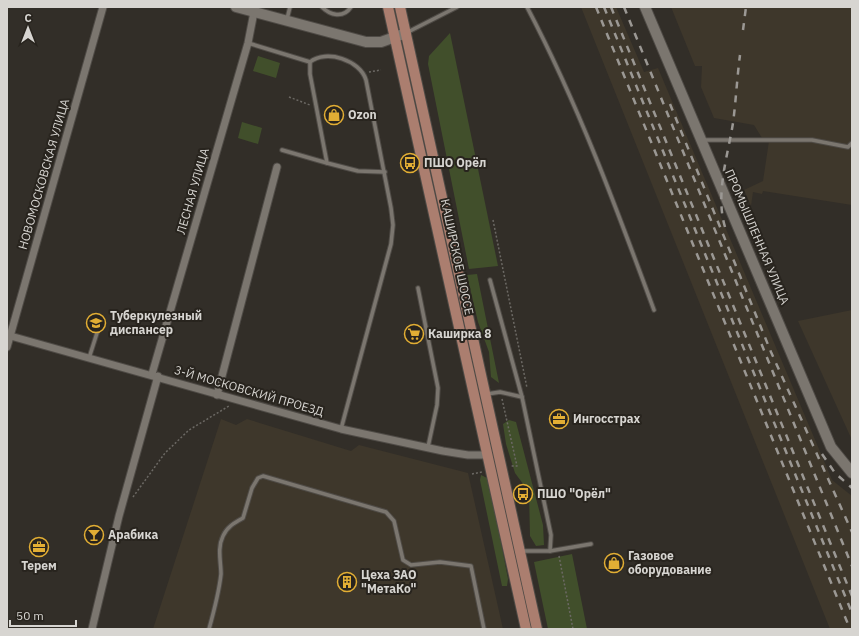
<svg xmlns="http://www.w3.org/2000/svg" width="859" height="636" viewBox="0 0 859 636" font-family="'IBM Plex Sans',sans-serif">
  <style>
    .built { fill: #3e372b }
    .green { fill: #414f2b }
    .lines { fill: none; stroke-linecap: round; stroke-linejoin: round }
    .lane-casing { stroke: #4f4b46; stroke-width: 5.5 }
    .street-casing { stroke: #4f4b46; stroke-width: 9 }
    .secondary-casing { stroke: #4f4b46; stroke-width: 12 }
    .primary-casing { stroke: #4f4b46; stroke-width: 12 }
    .path { stroke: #6c6964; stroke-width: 1.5; stroke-dasharray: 2 2; stroke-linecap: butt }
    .lane { stroke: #7b766f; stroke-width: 3.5 }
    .street { stroke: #7b766f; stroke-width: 7 }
    .secondary { stroke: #7b766f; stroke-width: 10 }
    .primary { stroke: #ab7e6f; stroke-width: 10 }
    .rail { stroke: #9b9894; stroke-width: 2.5; stroke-dasharray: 7 7; stroke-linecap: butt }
    .labels { text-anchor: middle; stroke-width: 4; stroke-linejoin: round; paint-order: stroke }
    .poi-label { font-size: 12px; font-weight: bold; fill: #d7d5d1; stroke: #28241e; text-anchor: start }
    .street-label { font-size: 12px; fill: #d7d5d1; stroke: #28241e }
  </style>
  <rect width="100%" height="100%" fill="#322e28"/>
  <g class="built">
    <path d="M 581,7 L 616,7 L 644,72 L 658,68 L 832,480 L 852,496 L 852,629 L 830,629 Z"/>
    <path d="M 671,7 L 852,7 L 852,205 L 763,191 L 762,194 L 753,192 L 751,206 L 744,190 L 763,181 L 769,141 L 762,138 L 754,125 L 714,118 L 701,87 L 702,66 L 695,66 Z"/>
    <path d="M 852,310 L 852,440 L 798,321 Z"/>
    <path d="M 221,419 L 236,425 L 247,419 L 351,451 L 359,445 L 468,473 L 503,629 L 153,629 Z"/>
  </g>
  <g class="green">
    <path d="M 450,33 L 498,266 L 469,269 L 428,64 L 429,56 Z"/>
    <path d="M 258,56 L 280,63 L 276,78 L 253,71 Z"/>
    <path d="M 242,122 L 262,128 L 258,144 L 238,138 Z"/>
    <path d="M 477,274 L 499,383 L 491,377 L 489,352 L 478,322 L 467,275 Z"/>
    <path d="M 509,420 L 516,422 L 543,525 L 544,545 L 536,546 L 530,536 L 529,492 L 515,473 L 506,444 L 503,424 Z"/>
    <path d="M 481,475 L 487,478 L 492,495 L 508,579 L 507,586 L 502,586 L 480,480 Z"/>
    <path d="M 572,554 L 587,629 L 548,629 L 534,562 Z"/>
  </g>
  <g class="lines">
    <defs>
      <g id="lane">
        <path d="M 322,7 C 330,15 343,19 351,7"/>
        <path d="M 527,7 C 578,104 616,207 654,310"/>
        <path d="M 287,19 L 290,7"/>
        <path d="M 406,33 L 457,7"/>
        <path d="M 248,43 L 310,62 C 326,49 360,60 366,80 L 391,208 L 393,225 L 391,244 L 341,429"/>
        <path d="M 310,62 L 310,74 L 327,163 L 358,171 L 385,172"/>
        <path d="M 703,140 L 812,140 L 848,147 L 852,143"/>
        <path d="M 282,150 L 327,163"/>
        <path d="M 490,280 L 522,397 L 551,535 L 550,551"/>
        <path d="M 418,288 L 438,388 L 437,405 L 428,447"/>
        <path d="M 89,358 L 97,333"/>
        <path d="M 487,394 L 500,392 L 522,397"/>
        <path d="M 520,551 L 550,551 L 591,544"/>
        <path d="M 209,629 C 214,611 219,593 221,574 C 221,562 217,548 223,536 C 227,527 234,523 243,518 L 252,488 L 258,478 L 263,476 L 386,512 L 394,521 L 403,560 L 411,565 L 440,562 L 471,566 L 484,629"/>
      </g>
      <g id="street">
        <path d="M 7,335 L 341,429 L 443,451 L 468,455 L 487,455"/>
        <path d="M 7,347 L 103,7"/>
        <path d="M 152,374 L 248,43 L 254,12"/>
        <path d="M 217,395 L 277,167"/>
        <path d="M 92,629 L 119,516 L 158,376"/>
      </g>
      <g id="secondary">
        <path d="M 236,7 L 366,42 L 381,42 L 406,33"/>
        <path d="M 645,7 L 831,447 L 852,473"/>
      </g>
      <g id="primary">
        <path d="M 388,7 L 526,629"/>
        <path d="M 400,7 L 537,629"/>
      </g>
    </defs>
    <use href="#lane" class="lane-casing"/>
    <use href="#street" class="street-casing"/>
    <use href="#secondary" class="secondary-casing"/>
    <use href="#primary" class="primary-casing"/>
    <g class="path">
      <path d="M 369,72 L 381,70"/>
      <path d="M 289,97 L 310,105"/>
      <path d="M 493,220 L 527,388"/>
      <path d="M 502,399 L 517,466 L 510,466"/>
      <path d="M 472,474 L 482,472"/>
      <path d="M 133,497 L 165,453 L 189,430 L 229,406"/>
      <path d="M 559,556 L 573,629"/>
    </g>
    <use href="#lane" class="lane"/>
    <use href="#street" class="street"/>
    <use href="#secondary" class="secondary"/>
    <use href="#primary" class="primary"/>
    <g class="rail">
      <path d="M 596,7 L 850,629"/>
      <path d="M 604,7 L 852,613"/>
      <path d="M 611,7 L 852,596"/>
      <path d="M 624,7 L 852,566"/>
      <path d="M 743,30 L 746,7"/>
      <path d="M 670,104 L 771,352 L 852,532"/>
      <path d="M 725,227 C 715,194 728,155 733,123 C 736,100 737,78 740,55"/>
      <path d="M 822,454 L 835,473 L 852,488"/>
    </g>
  </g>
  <defs>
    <symbol id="shop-ring" viewBox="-11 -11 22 22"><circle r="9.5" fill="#28241e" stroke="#e2ae34" stroke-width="1.5"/><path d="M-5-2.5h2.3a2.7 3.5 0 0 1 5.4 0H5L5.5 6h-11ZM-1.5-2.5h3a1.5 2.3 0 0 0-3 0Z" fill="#e2ae34"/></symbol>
    <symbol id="bus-ring" viewBox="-11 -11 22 22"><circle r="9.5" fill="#28241e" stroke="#e2ae34" stroke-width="1.5"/><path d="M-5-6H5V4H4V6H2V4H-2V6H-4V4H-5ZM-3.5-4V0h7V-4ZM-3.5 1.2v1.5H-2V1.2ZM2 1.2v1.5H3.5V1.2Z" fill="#e2ae34"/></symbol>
    <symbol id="school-ring" viewBox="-11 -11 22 22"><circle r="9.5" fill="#28241e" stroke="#e2ae34" stroke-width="1.5"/><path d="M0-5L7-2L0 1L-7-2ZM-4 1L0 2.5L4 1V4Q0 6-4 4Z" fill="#e2ae34"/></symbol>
    <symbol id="supermarket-ring" viewBox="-11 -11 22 22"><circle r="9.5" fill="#28241e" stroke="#e2ae34" stroke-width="1.5"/><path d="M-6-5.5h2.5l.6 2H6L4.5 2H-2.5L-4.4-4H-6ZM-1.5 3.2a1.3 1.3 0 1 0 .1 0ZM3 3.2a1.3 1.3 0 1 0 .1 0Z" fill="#e2ae34"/></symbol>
    <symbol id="office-ring" viewBox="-11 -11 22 22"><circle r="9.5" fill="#28241e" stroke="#e2ae34" stroke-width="1.5"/><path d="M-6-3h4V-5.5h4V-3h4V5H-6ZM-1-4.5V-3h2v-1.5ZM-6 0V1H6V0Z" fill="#e2ae34"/></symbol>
    <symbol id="bar-ring" viewBox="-11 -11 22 22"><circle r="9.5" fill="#28241e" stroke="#e2ae34" stroke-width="1.5"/><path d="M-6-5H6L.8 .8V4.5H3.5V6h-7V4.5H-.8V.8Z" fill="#e2ae34"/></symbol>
    <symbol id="building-ring" viewBox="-11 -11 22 22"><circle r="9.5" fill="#28241e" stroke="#e2ae34" stroke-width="1.5"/><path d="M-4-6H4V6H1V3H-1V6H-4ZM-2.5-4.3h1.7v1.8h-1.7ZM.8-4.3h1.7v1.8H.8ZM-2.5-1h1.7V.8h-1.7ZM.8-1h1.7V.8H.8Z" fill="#e2ae34"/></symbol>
  </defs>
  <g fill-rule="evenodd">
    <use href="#shop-ring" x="323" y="104" width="22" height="22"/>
    <use href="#bus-ring" x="399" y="152" width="22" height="22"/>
    <use href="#school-ring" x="85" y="312" width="22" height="22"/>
    <use href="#supermarket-ring" x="403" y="323" width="22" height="22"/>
    <use href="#office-ring" x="548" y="408" width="22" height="22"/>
    <use href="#bus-ring" x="512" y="483" width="22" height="22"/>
    <use href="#bar-ring" x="83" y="524" width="22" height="22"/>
    <use href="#office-ring" x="28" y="536" width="22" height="22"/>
    <use href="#shop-ring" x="603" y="552" width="22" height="22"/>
    <use href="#building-ring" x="336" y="571" width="22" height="22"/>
  </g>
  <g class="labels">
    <g class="poi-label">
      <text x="348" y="119">Ozon</text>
      <text x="424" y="167">ПШО Орёл</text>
      <text x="110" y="320">Туберкулезный<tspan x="110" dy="14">диспансер</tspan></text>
      <text x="428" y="338">Каширка 8</text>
      <text x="573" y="423">Ингосстрах</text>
      <text x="537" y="498">ПШО "Орёл"</text>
      <text x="108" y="539">Арабика</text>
      <text x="628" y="560">Газовое<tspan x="628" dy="14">оборудование</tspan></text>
      <text x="39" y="570" text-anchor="middle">Терем</text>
      <text x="361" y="579">Цеха ЗАО<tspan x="361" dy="14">"МетаКо"</tspan></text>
    </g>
    <g class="street-label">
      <text transform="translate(44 174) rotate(-74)" y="4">НОВОМОСКОВСКАЯ УЛИЦА</text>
      <text transform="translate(193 191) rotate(-74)" y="4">ЛЕСНАЯ УЛИЦА</text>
      <text transform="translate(757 237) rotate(67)" y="4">ПРОМЫШЛЕННАЯ УЛИЦА</text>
      <text transform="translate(457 257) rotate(78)" y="4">КАШИРСКОЕ ШОССЕ</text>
      <text transform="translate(249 391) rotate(16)" y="4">3-Й МОСКОВСКИЙ ПРОЕЗД</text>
    </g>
  </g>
  <rect width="859" height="636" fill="none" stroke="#d7d5d1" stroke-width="16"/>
  <g transform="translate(28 28)" stroke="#28241e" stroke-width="3" paint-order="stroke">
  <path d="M0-3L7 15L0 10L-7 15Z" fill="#d7d5d1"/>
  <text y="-6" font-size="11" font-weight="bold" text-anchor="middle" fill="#d7d5d1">С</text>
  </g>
  <path d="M10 620v6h66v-6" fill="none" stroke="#d7d5d1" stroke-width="2"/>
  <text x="16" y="620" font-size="12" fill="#d7d5d1" stroke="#28241e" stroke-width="3" paint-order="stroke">50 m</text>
</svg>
